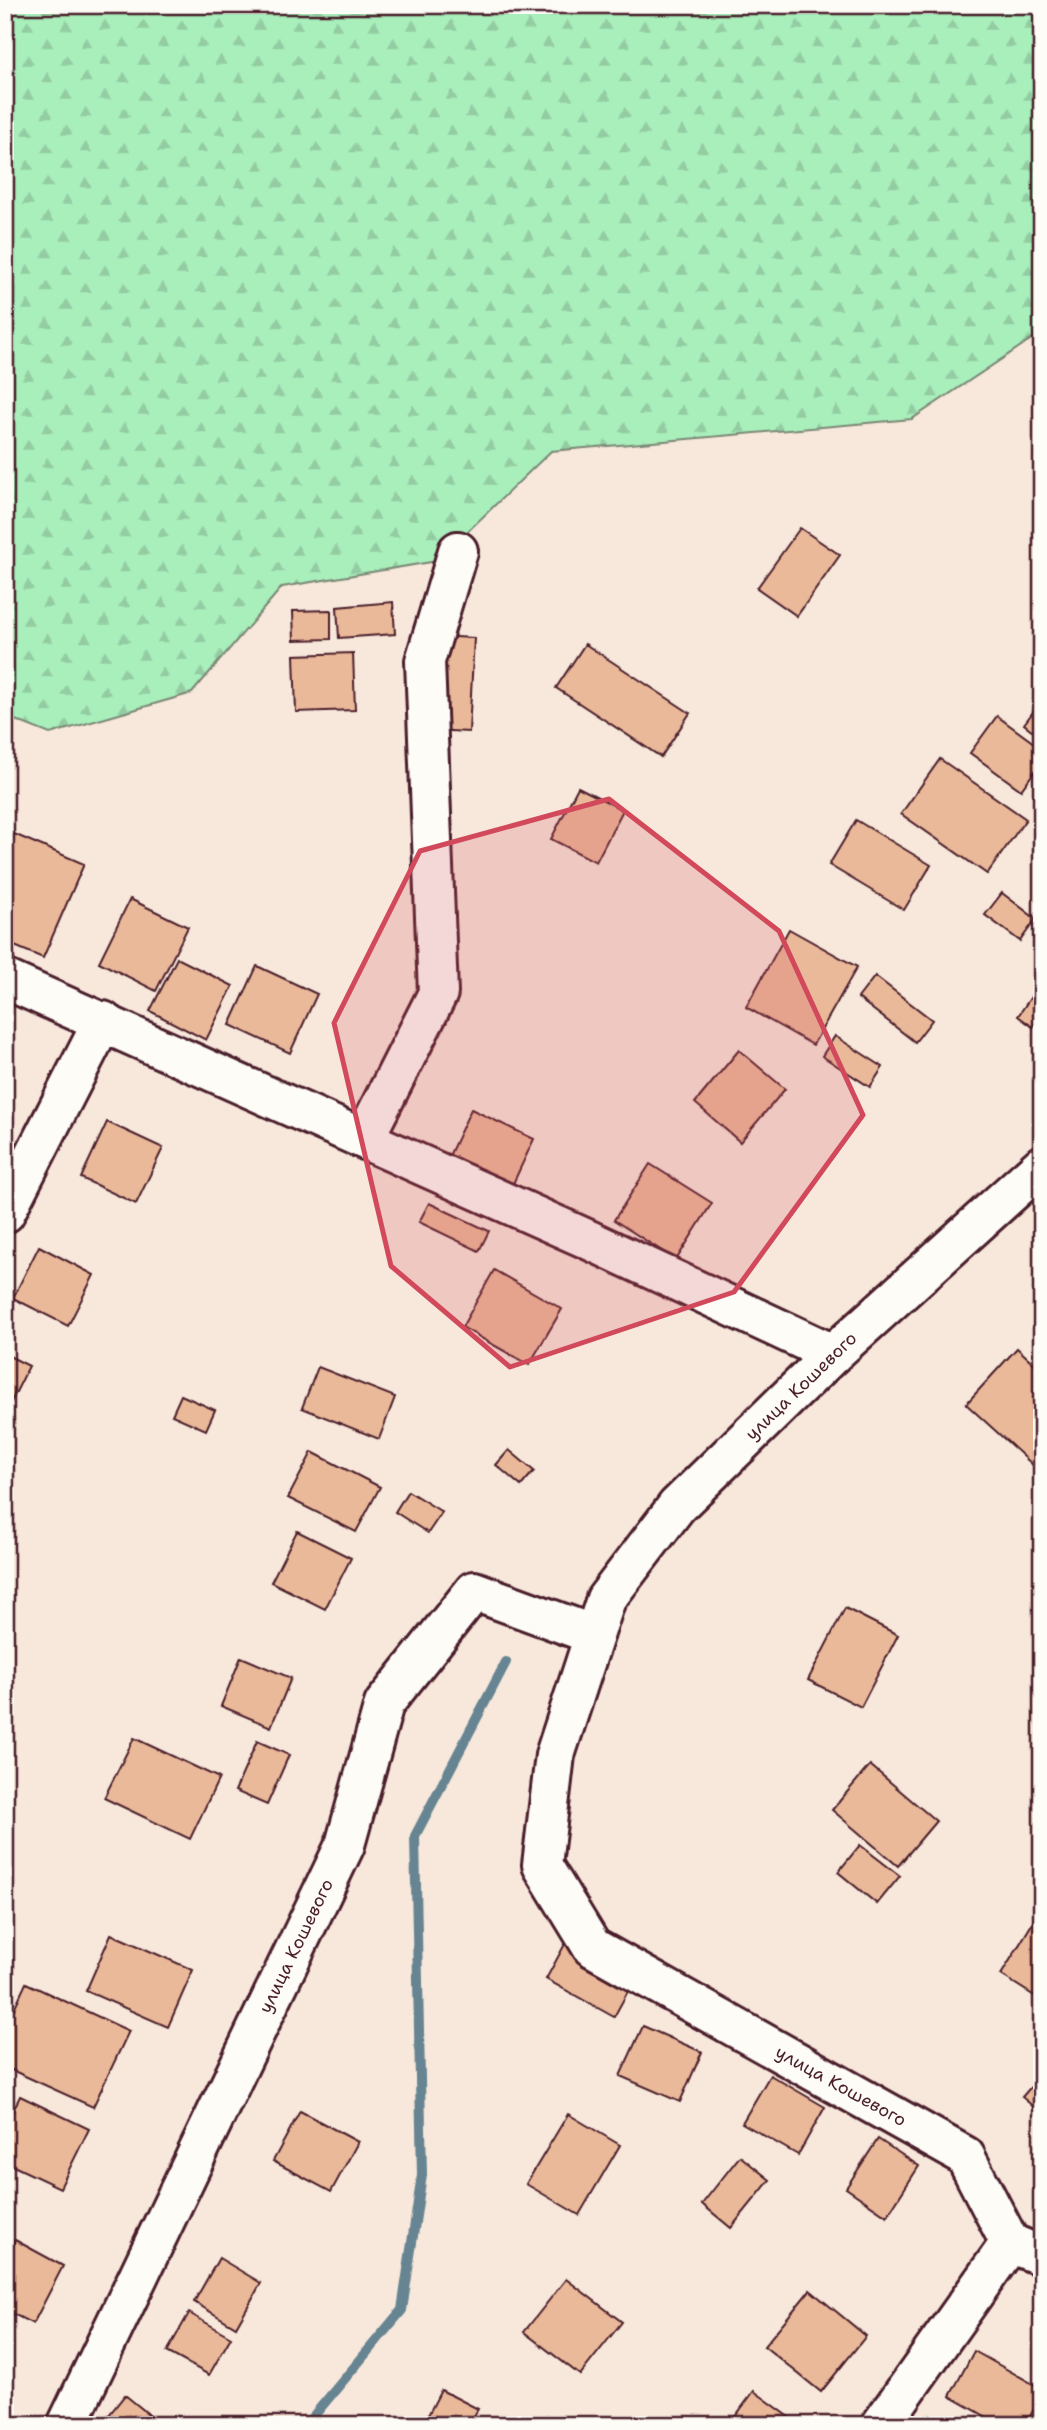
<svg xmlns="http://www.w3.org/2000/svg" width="1047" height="2430" viewBox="0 0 1047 2430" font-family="'Shantell Sans',sans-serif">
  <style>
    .forest { fill: url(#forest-firs); stroke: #7a8774; stroke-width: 2 }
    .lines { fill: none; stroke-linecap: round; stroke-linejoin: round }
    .stream { stroke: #668491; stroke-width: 10 }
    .building { fill: #eab99a; stroke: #4a1f2b; stroke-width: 2 }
    .minor-casing { stroke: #4a1f2b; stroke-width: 44 }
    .minor { stroke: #fdfcf7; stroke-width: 38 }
    .marked { fill: #d1495b; fill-opacity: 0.2; stroke: #d1495b; stroke-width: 5; stroke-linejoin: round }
    .labels { text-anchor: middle; stroke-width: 6; stroke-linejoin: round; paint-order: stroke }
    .street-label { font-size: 18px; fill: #4a1f2b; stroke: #fdfcf7 }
  </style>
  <defs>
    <pattern id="forest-firs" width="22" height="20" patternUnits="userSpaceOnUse" patternTransform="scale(1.75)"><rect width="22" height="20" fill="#a9efbc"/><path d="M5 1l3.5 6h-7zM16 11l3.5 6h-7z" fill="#93cca2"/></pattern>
  </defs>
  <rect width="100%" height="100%" fill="#f7e8db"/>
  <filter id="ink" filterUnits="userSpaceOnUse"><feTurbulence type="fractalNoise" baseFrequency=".0143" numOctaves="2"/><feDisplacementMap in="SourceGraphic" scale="14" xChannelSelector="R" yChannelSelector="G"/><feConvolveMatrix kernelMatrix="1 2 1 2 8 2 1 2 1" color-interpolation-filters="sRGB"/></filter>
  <g filter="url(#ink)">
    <path class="forest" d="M 5,5 L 1042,5 L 1042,332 L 912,419 L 551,451 L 437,561 L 282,587 L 192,693 L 50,734 L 5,716 Z"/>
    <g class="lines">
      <path class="stream" d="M 306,2425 L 402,2310 L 422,2175 L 415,1836 L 506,1662"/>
    </g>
    <g class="building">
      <path d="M 800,528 L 840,555 L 797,616 L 757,588 Z"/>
      <path d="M 393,602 L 395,634 L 339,638 L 337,607 Z"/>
      <path d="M 331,610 L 331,639 L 294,640 L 293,611 Z"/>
      <path d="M 436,636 L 474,638 L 469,732 L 431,730 Z"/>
      <path d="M 585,644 L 690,713 L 661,757 L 556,688 Z"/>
      <path d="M 353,653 L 355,710 L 296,712 L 294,655 Z"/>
      <path d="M 1042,700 L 1042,738 L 1024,724 Z"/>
      <path d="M 997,716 L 1042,749 L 1042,761 L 1021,790 L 970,753 Z"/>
      <path d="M 940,759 L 1026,819 L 987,874 L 901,814 Z"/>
      <path d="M 578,787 L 623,810 L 596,862 L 551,839 Z"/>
      <path d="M 856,820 L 931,865 L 904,910 L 829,865 Z"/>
      <path d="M 1042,822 L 1042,840 L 1033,833 Z"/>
      <path d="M 14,834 L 84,864 L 43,958 L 5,942 L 5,855 Z"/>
      <path d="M 1002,893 L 1036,919 L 1020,941 L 985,915 Z"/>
      <path d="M 130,899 L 188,927 L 156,991 L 99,962 Z"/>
      <path d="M 789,929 L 857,967 L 813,1045 L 746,1007 Z"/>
      <path d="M 177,958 L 233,986 L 206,1040 L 150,1011 Z"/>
      <path d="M 257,966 L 317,994 L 290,1053 L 230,1025 Z"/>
      <path d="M 875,976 L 932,1020 L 915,1042 L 858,998 Z"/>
      <path d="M 1035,991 L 1042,996 L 1042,1014 L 1033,1027 L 1018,1016 Z"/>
      <path d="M 835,1036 L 883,1067 L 870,1087 L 822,1056 Z"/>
      <path d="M 739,1050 L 785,1089 L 740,1142 L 695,1103 Z"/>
      <path d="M 471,1109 L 534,1139 L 511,1188 L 448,1158 Z"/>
      <path d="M 107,1122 L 163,1148 L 136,1204 L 81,1178 Z"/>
      <path d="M 650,1164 L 712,1203 L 676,1260 L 614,1220 Z"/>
      <path d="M 429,1203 L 489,1231 L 479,1251 L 419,1222 Z"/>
      <path d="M 39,1246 L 94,1275 L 68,1326 L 13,1298 Z"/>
      <path d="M 494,1270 L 562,1309 L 529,1365 L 462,1327 Z"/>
      <path d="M 1017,1348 L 1042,1371 L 1042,1456 L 1033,1465 L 966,1404 Z"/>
      <path d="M 5,1354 L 29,1366 L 5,1414 Z"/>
      <path d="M 318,1367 L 395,1397 L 379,1439 L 302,1408 Z"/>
      <path d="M 181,1395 L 215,1410 L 206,1430 L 172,1415 Z"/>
      <path d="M 509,1450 L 534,1471 L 521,1486 L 496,1465 Z"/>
      <path d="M 312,1452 L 380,1487 L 356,1532 L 288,1498 Z"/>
      <path d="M 408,1491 L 442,1512 L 428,1533 L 395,1512 Z"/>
      <path d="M 297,1531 L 351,1558 L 325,1609 L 271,1582 Z"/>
      <path d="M 845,1608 L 898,1635 L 861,1707 L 808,1680 Z"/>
      <path d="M 241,1657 L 291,1678 L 271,1727 L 221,1706 Z"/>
      <path d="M 134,1738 L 219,1778 L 190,1839 L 104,1798 Z"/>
      <path d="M 257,1741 L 289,1755 L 267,1805 L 235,1791 Z"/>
      <path d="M 870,1765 L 936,1821 L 898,1866 L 832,1810 Z"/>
      <path d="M 860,1845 L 900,1876 L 877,1904 L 838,1872 Z"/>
      <path d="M 1041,1909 L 1042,1998 L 1041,2000 L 1001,1975 Z"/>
      <path d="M 111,1934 L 193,1970 L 168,2027 L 86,1991 Z"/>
      <path d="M 565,1944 L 633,1982 L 614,2017 L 546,1979 Z"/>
      <path d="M 26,1983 L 129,2031 L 93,2107 L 5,2067 L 5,2028 Z"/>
      <path d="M 643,2026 L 702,2052 L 680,2102 L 620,2076 Z"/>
      <path d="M 1042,2074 L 1042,2114 L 1022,2097 Z"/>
      <path d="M 770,2075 L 825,2107 L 798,2155 L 742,2123 Z"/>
      <path d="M 20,2096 L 89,2129 L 60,2188 L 5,2162 L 5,2127 Z"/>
      <path d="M 300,2111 L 358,2142 L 331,2192 L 273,2161 Z"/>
      <path d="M 568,2114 L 620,2145 L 579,2215 L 526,2184 Z"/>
      <path d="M 878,2139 L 919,2166 L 887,2216 L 846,2188 Z"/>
      <path d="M 740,2156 L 770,2180 L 731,2228 L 702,2204 Z"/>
      <path d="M 15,2240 L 63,2266 L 33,2324 L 5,2310 L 5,2257 Z"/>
      <path d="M 219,2258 L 261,2283 L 236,2327 L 194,2302 Z"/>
      <path d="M 566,2279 L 622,2322 L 580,2375 L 524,2332 Z"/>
      <path d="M 810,2290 L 866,2336 L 821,2392 L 764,2346 Z"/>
      <path d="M 189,2313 L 231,2337 L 209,2375 L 167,2352 Z"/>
      <path d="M 974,2351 L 1042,2389 L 1042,2395 L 1025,2425 L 1001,2425 L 950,2396 Z"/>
      <path d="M 441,2390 L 478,2409 L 469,2425 L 424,2423 Z"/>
      <path d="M 754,2391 L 791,2418 L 787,2425 L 729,2425 Z"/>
      <path d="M 125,2395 L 162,2425 L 101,2425 Z"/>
    </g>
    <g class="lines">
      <defs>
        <g id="minor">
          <path d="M 5,979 L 587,1239 L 833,1354"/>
          <path d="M 364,1139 L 438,993 L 425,661 L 458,551"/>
          <path d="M 5,1213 L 103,1021"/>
          <path d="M 1010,2243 L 965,2156 L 592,1947 L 542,1865 L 555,1755 L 606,1599 L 677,1506 L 833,1354 L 1042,1165"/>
          <path d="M 1010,2243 L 1042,2256"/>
          <path d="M 67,2425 L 345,1845 L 384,1704 L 474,1591 L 594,1635"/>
          <path d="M 881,2425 L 1010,2243"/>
        </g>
      </defs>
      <use href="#minor" class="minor-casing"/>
      <use href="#minor" class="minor"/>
    </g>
  </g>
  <path class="marked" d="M 609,799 L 779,931 L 863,1115 L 734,1292 L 510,1367 L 391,1266 L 334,1023 L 420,851 Z"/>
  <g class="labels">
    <g class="street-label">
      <text transform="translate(801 1386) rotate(-44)" y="6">улица Кошевого</text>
      <text transform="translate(296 1946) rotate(-64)" y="6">улица Кошевого</text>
      <text transform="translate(841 2086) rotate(29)" y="6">улица Кошевого</text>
    </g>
  </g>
  <rect width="1047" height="2430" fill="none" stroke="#fdfcf7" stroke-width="28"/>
  <rect x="14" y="14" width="1019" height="2402" fill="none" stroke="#4a1f2b" stroke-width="2.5" filter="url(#ink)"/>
</svg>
